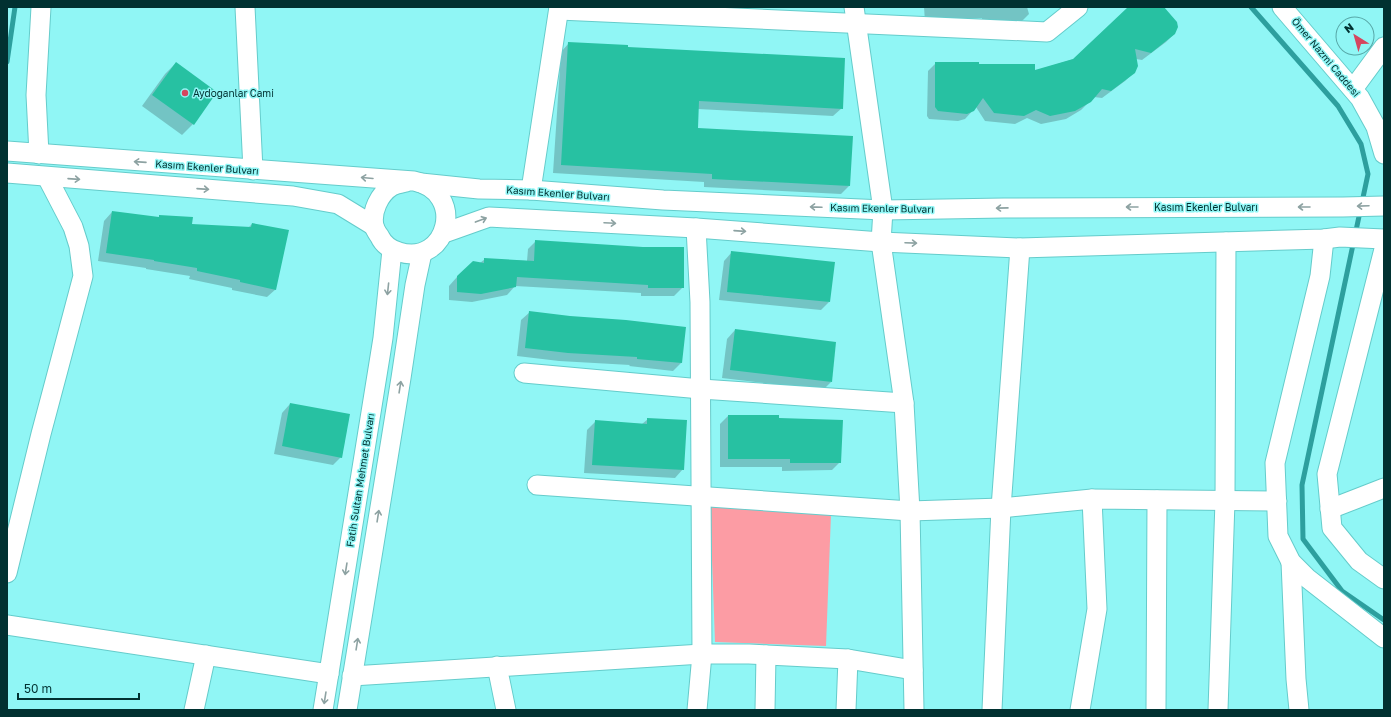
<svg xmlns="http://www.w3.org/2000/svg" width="1391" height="717" viewBox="0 0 1391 717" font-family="'Golos Text',sans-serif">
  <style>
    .green { fill: #fc9ca4 }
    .shadow { fill: #0003 }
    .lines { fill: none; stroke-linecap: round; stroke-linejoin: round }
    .stream { stroke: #2d9f9e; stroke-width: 5 }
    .building { fill: #27c1a2 }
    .minor-casing { stroke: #65cccb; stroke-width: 21 }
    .minor { stroke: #fff; stroke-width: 19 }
    .oneway { stroke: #8da2a2 }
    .poi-dot { fill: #d5455e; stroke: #90f6f5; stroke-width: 1.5 }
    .labels { text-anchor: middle; stroke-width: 3; stroke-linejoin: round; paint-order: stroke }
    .street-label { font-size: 10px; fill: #013131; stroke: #90f6f5 }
    .poi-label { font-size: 10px; fill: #013131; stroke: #90f6f5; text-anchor: start }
  </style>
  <rect width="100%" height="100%" fill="#90f6f5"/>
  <path class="green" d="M 710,504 L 831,514 L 826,646 L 715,642 Z"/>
  <g class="shadow">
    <path d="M 924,7 L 1027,7 L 1029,14 L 1021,22 L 982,21 L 982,18 L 925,22 Z"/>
    <path d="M 1130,7 L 1163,7 L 1174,34 L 1166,42 L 1142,60 L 1136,59 L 1134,72 L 1125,81 L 1102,98 L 1094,97 L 1081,110 L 1066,119 L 1041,124 L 1027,118 L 1015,124 L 985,121 L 976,107 L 965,119 L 958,121 L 929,119 L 927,116 L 928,71 L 936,63 L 978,65 L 1034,71 L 1074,59 Z"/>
    <path d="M 569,43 L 627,48 L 842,108 L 833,116 L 698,109 L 697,129 L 849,186 L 841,194 L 704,187 L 704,182 L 553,173 L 561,52 Z"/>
    <path d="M 176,63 L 193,124 L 182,135 L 142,106 L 165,74 Z"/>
    <path d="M 112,212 L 158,218 L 160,216 L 191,225 L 248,228 L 252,224 L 276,289 L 267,297 L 232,290 L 232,288 L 189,279 L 190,276 L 146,269 L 146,268 L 98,261 L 104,221 Z"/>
    <path d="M 536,241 L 683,287 L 674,296 L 641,296 L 641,293 L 515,286 L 507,295 L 472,302 L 449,300 L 449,286 L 457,277 L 480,263 L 485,259 L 527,261 L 528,249 Z"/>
    <path d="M 732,252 L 829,302 L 821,310 L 719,300 L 724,261 Z"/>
    <path d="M 530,312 L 570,317 L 685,328 L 681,363 L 673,371 L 629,366 L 630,365 L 559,361 L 517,356 L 521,320 Z"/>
    <path d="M 735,330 L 831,382 L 823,390 L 722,378 L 727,339 Z"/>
    <path d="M 290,404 L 341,457 L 333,465 L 274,454 L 282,413 Z"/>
    <path d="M 728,416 L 778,419 L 840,462 L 832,470 L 782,471 L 782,467 L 720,467 L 720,424 Z"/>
    <path d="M 648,419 L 683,469 L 675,478 L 584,473 L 587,430 L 595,422 L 642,424 Z"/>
  </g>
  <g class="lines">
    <g class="stream">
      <path d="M 1251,7 L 1338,106 L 1361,144 L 1368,174 L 1302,485 L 1303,539 L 1342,591 L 1384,620"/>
      <path d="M 7,62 L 15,7"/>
    </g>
  </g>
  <g class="building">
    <path d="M 1128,7 L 1164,7 L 1177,22 L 1178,27 L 1175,34 L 1151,53 L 1135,49 L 1138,66 L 1135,73 L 1111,91 L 1102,89 L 1091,102 L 1075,111 L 1050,116 L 1036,110 L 1024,116 L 994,113 L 983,98 L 974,111 L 967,114 L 938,111 L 935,107 L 935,62 L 979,62 L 979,64 L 1035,64 L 1035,70 L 1073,59 Z"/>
    <path d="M 568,42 L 628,45 L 628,47 L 845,58 L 843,109 L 699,101 L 698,128 L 853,136 L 850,186 L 712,179 L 712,174 L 561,165 Z"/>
    <path d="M 176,62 L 217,92 L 194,125 L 152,95 Z"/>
    <path d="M 112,211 L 159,217 L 159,215 L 193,217 L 192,224 L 251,227 L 252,223 L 289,230 L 276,290 L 240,282 L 240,280 L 197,271 L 197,268 L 154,261 L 154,260 L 106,253 Z"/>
    <path d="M 535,240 L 643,247 L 684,247 L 684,288 L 648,288 L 648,285 L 517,277 L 516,287 L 481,294 L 457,292 L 457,276 L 473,261 L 484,263 L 484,258 L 534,261 Z"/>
    <path d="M 731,251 L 835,262 L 830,302 L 727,292 Z"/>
    <path d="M 529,311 L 570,316 L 626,320 L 686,327 L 682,363 L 637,359 L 637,357 L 568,353 L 525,348 Z"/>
    <path d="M 735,329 L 836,342 L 832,382 L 730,370 Z"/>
    <path d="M 290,403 L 350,414 L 342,458 L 282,446 Z"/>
    <path d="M 728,415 L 779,415 L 779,418 L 843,420 L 841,463 L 790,463 L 790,459 L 728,459 Z"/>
    <path d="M 647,418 L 687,420 L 684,470 L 592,465 L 595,420 L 647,424 Z"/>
  </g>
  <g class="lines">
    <defs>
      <g id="minor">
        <path d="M 245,7 L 253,170"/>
        <path d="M 854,7 L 883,210 L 881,242 L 904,403 L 910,511 L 914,710"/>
        <path d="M 1282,7 L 1360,98 L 1376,127 L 1384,154"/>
        <path d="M 559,10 L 1047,32 L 1078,7"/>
        <path d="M 1353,89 L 1384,47"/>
        <path d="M 7,151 L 414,181 C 467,192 448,267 399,252 C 391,250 383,244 380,237 C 378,234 375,230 374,226 C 371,212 379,194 392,186 C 396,184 402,183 406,182"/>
        <path d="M 39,154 L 36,95 L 41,7"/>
        <path d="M 7,173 L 293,196 L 338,204 L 374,226"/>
        <path d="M 421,183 L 479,189 L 531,190 L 663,200 L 883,210 L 1004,208 L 1343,207 L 1384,206"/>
        <path d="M 531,190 L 559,7"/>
        <path d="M 696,228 L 700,302 L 702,654 L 697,710"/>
        <path d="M 444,233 L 489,217 L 696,228 L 881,242 L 1020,248 L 1324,239 L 1340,237 L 1384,239"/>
        <path d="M 1324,239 L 1320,276 L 1275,463 L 1278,536 L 1291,562 L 1307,578 L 1384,638"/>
        <path d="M 1384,249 L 1327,474 L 1332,528 L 1359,561 L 1384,579"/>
        <path d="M 524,373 L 701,389 L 904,403"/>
        <path d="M 537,485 L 910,511 L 1001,508 L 1092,499 L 1277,501"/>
        <path d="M 1330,509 L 1384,488"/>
        <path d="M 1291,562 L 1296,679 L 1299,710"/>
        <path d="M 7,573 L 41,434 L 83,276 L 79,246 L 73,227 L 47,177"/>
        <path d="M 7,625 L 329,674"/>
        <path d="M 497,666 L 506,710"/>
        <path d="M 352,676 L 702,654 L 749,654 L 848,659 L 913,670"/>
        <path d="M 194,710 L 206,655"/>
        <path d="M 323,710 L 383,338 L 392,250"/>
        <path d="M 347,710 L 401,378 L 415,285 L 422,253"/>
        <path d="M 765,710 L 766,655"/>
        <path d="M 846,710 L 848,659"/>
        <path d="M 992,710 L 1001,508 L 1020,248"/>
        <path d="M 1080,710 L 1097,609 L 1092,499"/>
        <path d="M 1156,710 L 1157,500"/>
        <path d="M 1218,710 L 1225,501 L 1226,242"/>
      </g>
    </defs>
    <use href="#minor" class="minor-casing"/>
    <use href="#minor" class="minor"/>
  </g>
  <defs><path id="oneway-shaft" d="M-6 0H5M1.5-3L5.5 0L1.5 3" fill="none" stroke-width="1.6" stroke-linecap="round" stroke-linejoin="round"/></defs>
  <g class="oneway">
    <use href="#oneway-shaft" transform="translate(140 162) rotate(-176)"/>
    <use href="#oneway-shaft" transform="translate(367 178) rotate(-175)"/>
    <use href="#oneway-shaft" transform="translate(74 179) rotate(4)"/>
    <use href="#oneway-shaft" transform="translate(203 189) rotate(4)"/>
    <use href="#oneway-shaft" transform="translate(1363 206) rotate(178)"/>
    <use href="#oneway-shaft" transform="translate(816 207) rotate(-178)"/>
    <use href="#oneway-shaft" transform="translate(1132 207) rotate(180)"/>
    <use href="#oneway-shaft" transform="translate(1304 207) rotate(180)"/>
    <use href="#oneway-shaft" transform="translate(1002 208) rotate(179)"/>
    <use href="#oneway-shaft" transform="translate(481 220) rotate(-20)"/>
    <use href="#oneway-shaft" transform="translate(610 223) rotate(3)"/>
    <use href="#oneway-shaft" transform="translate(740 231) rotate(4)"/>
    <use href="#oneway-shaft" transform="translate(911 243) rotate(2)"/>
    <use href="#oneway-shaft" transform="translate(388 289) rotate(96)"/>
    <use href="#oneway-shaft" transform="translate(400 387) rotate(-81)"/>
    <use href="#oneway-shaft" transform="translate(378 516) rotate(-81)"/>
    <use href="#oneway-shaft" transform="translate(346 569) rotate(99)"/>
    <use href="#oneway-shaft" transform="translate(357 644) rotate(-81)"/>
    <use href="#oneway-shaft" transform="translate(325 698) rotate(99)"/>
  </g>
  <circle class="poi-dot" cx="185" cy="93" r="4"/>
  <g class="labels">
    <g class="street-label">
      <text transform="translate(1326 57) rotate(50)" y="4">Ömer Nazmi Caddesi</text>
      <text transform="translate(207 167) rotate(4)" y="4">Kasım Ekenler Bulvarı</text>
      <text transform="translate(558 193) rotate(4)" y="4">Kasım Ekenler Bulvarı</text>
      <text x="1206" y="211">Kasım Ekenler Bulvarı</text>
      <text transform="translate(882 208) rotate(1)" y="4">Kasım Ekenler Bulvarı</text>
      <text transform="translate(360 480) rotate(-81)" y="4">Fatih Sultan Mehmet Bulvarı</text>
    </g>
    <g class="poi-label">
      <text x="193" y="97">Aydoğanlar Cami</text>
    </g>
  </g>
  <rect width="1391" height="717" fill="none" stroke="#013131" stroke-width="16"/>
  <g transform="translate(1355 36) rotate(323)"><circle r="19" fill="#90f6f5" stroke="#57a7a7"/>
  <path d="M0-3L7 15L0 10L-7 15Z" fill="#d5455e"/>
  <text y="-6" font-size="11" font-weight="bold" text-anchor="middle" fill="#013131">N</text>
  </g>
  <path d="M18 693v6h121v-6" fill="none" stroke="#013131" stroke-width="2"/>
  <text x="24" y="693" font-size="12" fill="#013131" stroke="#90f6f5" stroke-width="3" paint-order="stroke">50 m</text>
</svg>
